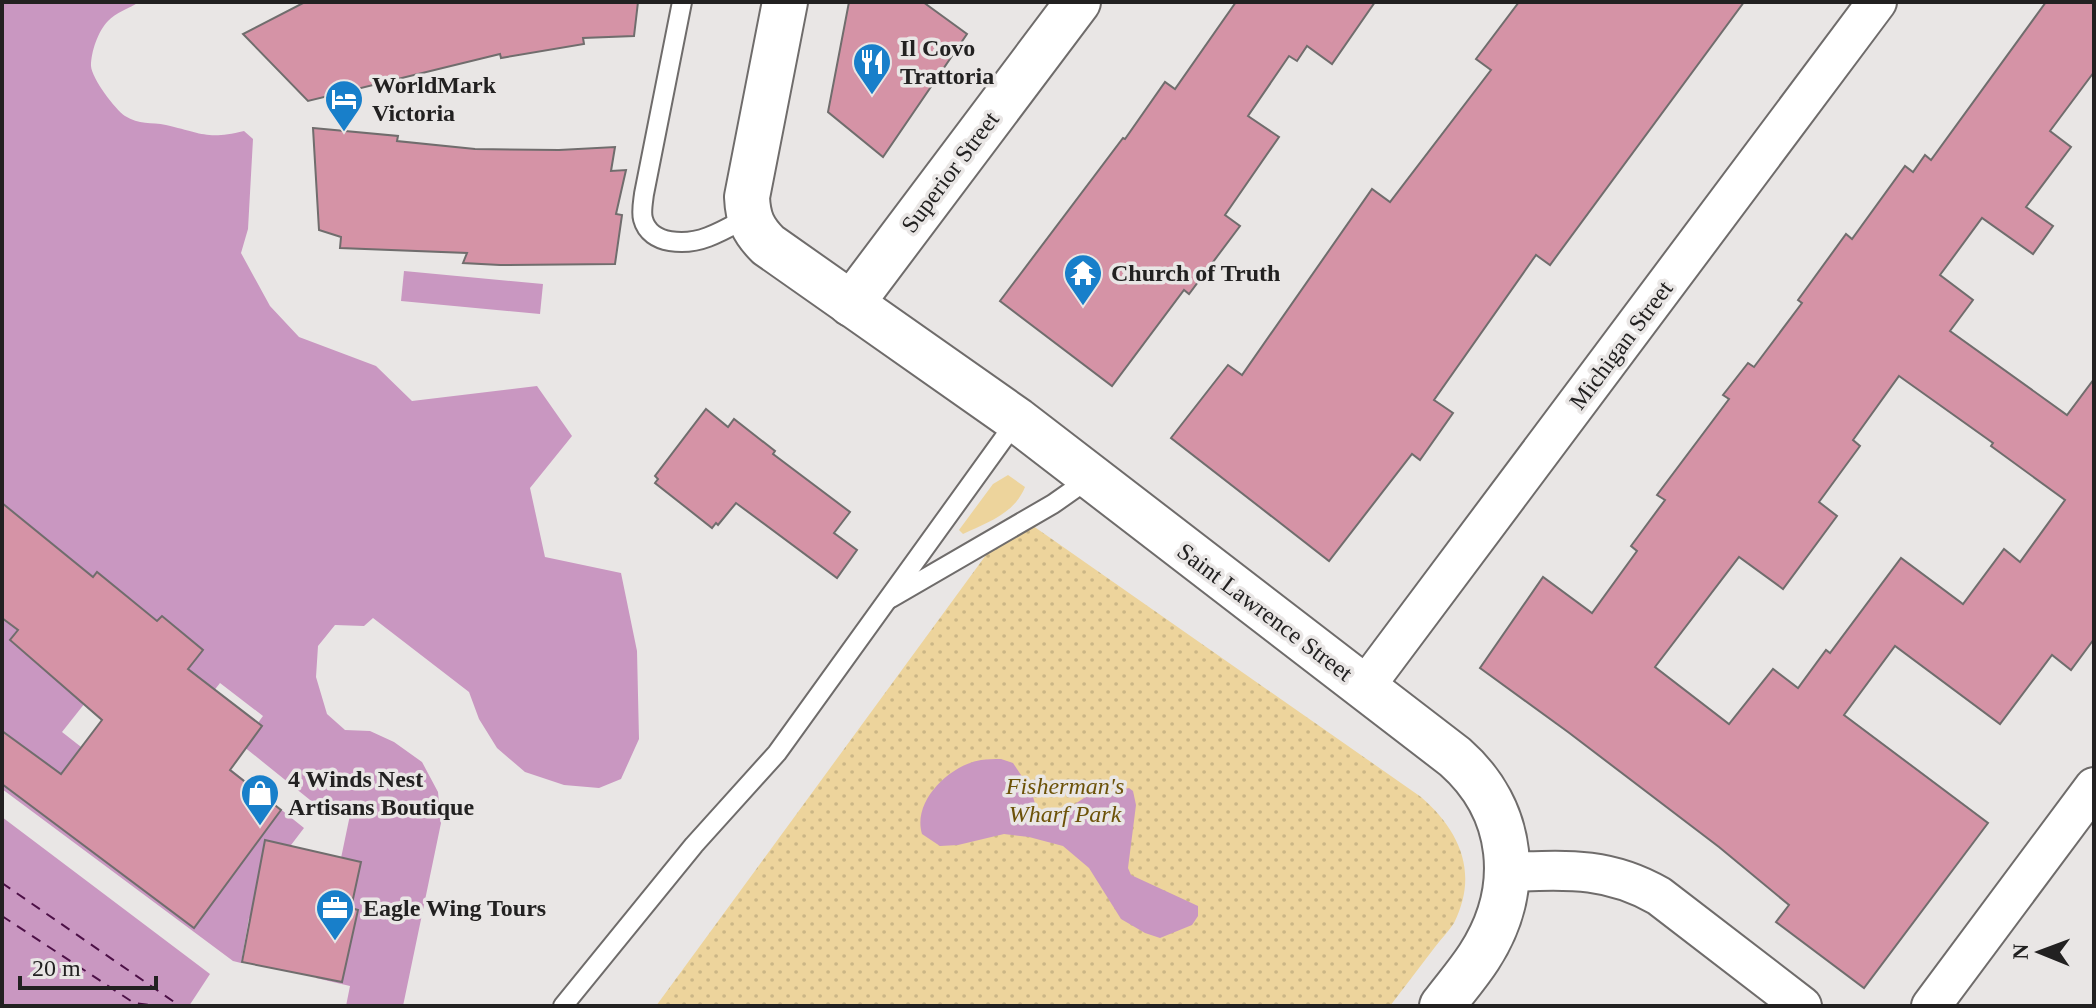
<svg xmlns="http://www.w3.org/2000/svg" width="2096" height="1008" viewBox="0 0 2096 1008" font-family="Georgia,serif">
  <style>
    .green { fill: #edd49c }
    .park { fill: url(#park-dots) }
    .water { fill: #c997c1 }
    .pier { fill: #e9e6e5 }
    .lines { fill: none; stroke-linecap: round; stroke-linejoin: round }
    .ferry { stroke: #4c1046; stroke-width: 2; stroke-dasharray: 10 8; stroke-linecap: butt }
    .building { fill: #d593a6; stroke: #706d6d; stroke-width: 2; fill-rule: evenodd }
    .service-casing { stroke: #6f6c6b; stroke-width: 22 }
    .minor-casing { stroke: #6f6c6b; stroke-width: 42 }
    .tertiary-casing { stroke: #6f6c6b; stroke-width: 48 }
    .service { stroke: #fff; stroke-width: 18 }
    .minor { stroke: #fff; stroke-width: 38 }
    .tertiary { stroke: #fff; stroke-width: 44 }
    .labels { text-anchor: middle; stroke-width: 7; stroke-linejoin: round; paint-order: stroke }
    .poi-label { font-size: 24px; font-weight: bold; fill: #222121; stroke: #e9e6e5; text-anchor: start }
    .street-label { font-size: 24px; fill: #222121; stroke: #e9e6e5 }
    .park-label { font-size: 24px; font-style: italic; fill: #6c5208; stroke: #e9e6e5 }
  </style>
  <defs>
    <pattern id="park-dots" width="8" height="8" patternUnits="userSpaceOnUse" patternTransform="scale(2)"><rect width="8" height="8" fill="#edd49c"/><path d="M2 2h.1M6 6h.1" fill="none" stroke="#cbb686" stroke-width="1.8" stroke-linecap="round"/></pattern>
  </defs>
  <rect width="100%" height="100%" fill="#e9e6e5"/>
  <path class="green" d="M 1008,475 L 1025,487 C 1014,514 988,522 963,534 L 959,530 L 993,484 Z"/>
  <path class="park" d="M 1016,514 L 1421,797 C 1460,831 1479,873 1454,923 C 1449,931 1441,939 1435,947 C 1420,967 1405,986 1390,1006 L 656,1006 Z"/>
  <g class="water">
    <path d="M 2,2 L 139,2 C 130,8 115,13 108,21 C 98,31 91,52 91,66 C 92,79 115,109 125,116 C 139,125 151,122 166,125 C 201,133 207,140 244,131 L 253,139 L 248,229 L 241,253 L 270,306 L 299,337 L 376,366 L 412,401 L 537,386 L 572,436 L 530,488 L 545,557 L 621,573 L 637,651 L 639,739 L 621,779 L 599,788 L 564,785 L 525,772 L 497,748 L 479,719 L 469,692 L 373,618 L 364,626 L 335,625 L 318,646 L 316,677 L 327,714 L 345,730 L 370,731 L 394,742 L 422,762 L 438,792 L 441,823 L 403,1006 L 2,1006 Z"/>
    <path d="M 404,271 L 543,284 L 540,314 L 401,301 Z"/>
    <path d="M 1001,759 L 1013,763 L 1031,790 L 1036,807 L 1043,814 L 1060,814 L 1087,796 L 1097,796 L 1129,788 L 1133,791 L 1136,805 L 1128,868 L 1131,875 L 1198,906 L 1198,916 L 1192,925 L 1160,938 L 1145,933 L 1121,919 L 1089,868 L 1063,846 L 1029,837 L 1004,834 L 958,845 L 940,846 L 922,834 C 912,801 950,765 981,760 C 987,759 994,759 1001,759 Z"/>
  </g>
  <g class="pier">
    <path d="M 2,585 L 199,710 L 220,683 L 263,716 L 243,743 L 207,717 L 320,808 L 320,811 L 350,815 L 316,978 L 350,986 L 346,1006 L 189,1006 L 210,974 L 2,817 L 2,789 L 233,961 L 241,963 L 249,918 L 295,926 L 272,870 L 304,828 Z"/>
    <path d="M 108,674 L 113,772 L 62,732 Z"/>
  </g>
  <g class="lines">
    <g class="ferry">
      <path d="M 2,883 L 180,1006"/>
      <path d="M 2,916 L 134,1003 L 158,1006"/>
    </g>
  </g>
  <g class="building">
    <path d="M 305,2 L 638,2 L 634,36 L 583,38 L 584,44 L 501,58 L 500,54 L 308,101 L 243,34 Z"/>
    <path d="M 849,2 L 923,2 L 967,34 L 883,157 L 828,112 Z"/>
    <path d="M 1236,2 L 1375,2 L 1332,64 L 1307,46 L 1297,61 L 1289,56 L 1248,116 L 1279,137 L 1225,215 L 1240,226 L 1189,294 L 1184,290 L 1112,386 L 1000,301 L 1123,138 L 1125,139 L 1165,82 L 1175,89 Z"/>
    <path d="M 1519,2 L 1744,2 L 1550,265 L 1536,255 L 1434,400 L 1453,413 L 1420,460 L 1412,454 L 1329,561 L 1171,438 L 1228,365 L 1242,375 L 1372,189 L 1390,202 L 1491,70 L 1476,59 Z"/>
    <path d="M 2046,2 L 2094,2 L 2094,72 L 2050,131 L 2071,147 L 2026,207 L 2053,226 L 2033,254 L 1982,218 L 1940,275 L 1973,300 L 1950,331 L 2067,415 L 2094,379 L 2094,639 L 2071,670 L 2052,655 L 2000,724 L 1895,646 L 1844,715 L 1988,823 L 1864,988 L 1776,922 L 1789,905 L 1719,847 L 1568,732 L 1480,668 L 1543,577 L 1592,613 L 1637,551 L 1631,546 L 1665,500 L 1657,495 L 1729,399 L 1723,395 L 1748,363 L 1754,367 L 1802,303 L 1798,300 L 1846,234 L 1852,239 L 1905,166 L 1913,172 L 1925,155 L 1931,160 ZM 1899,376 L 1993,443 L 1991,446 L 2065,500 L 2020,562 L 2004,549 L 1963,604 L 1901,558 L 1830,653 L 1826,650 L 1798,688 L 1773,669 L 1729,724 L 1655,667 L 1739,557 L 1783,589 L 1837,516 L 1819,502 L 1860,446 L 1853,440 Z"/>
    <path d="M 313,128 L 398,136 L 397,141 L 475,149 L 559,150 L 615,147 L 611,171 L 626,170 L 616,214 L 622,215 L 615,264 L 500,265 L 463,263 L 467,253 L 340,248 L 341,237 L 319,230 Z"/>
    <path d="M 706,409 L 728,427 L 734,419 L 775,451 L 773,454 L 850,512 L 834,533 L 857,550 L 837,578 L 736,503 L 718,525 L 716,523 L 712,528 L 655,483 L 658,479 L 655,476 Z"/>
    <path d="M 2,503 L 93,577 L 97,572 L 157,621 L 162,616 L 203,650 L 188,669 L 262,726 L 230,770 L 281,810 L 194,928 L 2,784 L 2,731 L 61,774 L 102,720 L 10,640 L 18,630 L 2,618 Z"/>
    <path d="M 265,840 L 361,862 L 351,908 L 358,910 L 342,982 L 242,962 Z"/>
  </g>
  <g class="lines">
    <defs>
      <g id="service">
        <path d="M 682,2 L 644,194 C 643,202 641,212 643,219 C 650,246 687,245 708,237 C 722,232 735,224 748,217"/>
        <path d="M 891,598 L 1053,504 L 1090,478"/>
        <path d="M 563,1006 L 694,845 L 777,753 L 1017,420"/>
      </g>
      <g id="minor">
        <path d="M 1364,688 L 1877,2"/>
        <path d="M 1507,872 C 1564,870 1607,866 1659,896 L 1802,1006"/>
        <path d="M 1931,1006 L 2094,787"/>
      </g>
      <g id="tertiary">
        <path d="M 785,2 L 747,197 C 748,219 753,230 768,245 L 1017,420 L 1455,757 C 1515,810 1523,889 1479,957 C 1468,974 1454,990 1442,1006"/>
        <path d="M 851,304 L 1078,2"/>
      </g>
    </defs>
    <use href="#service" class="service-casing"/>
    <use href="#minor" class="minor-casing"/>
    <use href="#tertiary" class="tertiary-casing"/>
    <use href="#service" class="service"/>
    <use href="#minor" class="minor"/>
    <use href="#tertiary" class="tertiary"/>
  </g>
  <defs>
    <symbol id="restaurant-pin" viewBox="-11 -11 22 30"><path d="M0 17L-7.5 6A9.5 9.5 0 1 1 7.5 6Z" fill="#187fca" stroke="#e9e6e5"/><path d="M-5-6h1v4h1v-4h1v4h1v-4h1v5L-1.5 .5V6h-2V.5L-5-1ZM5-6V6H3V1.5H1.5Q1.5-4 5-6Z" fill="#fff"/></symbol>
    <symbol id="hotel-pin" viewBox="-11 -11 22 30"><path d="M0 17L-7.5 6A9.5 9.5 0 1 1 7.5 6Z" fill="#187fca" stroke="#e9e6e5"/><path d="M-6-4.5h1.5V1H6V5H4.5V3h-9V5H-6ZM-4 0a1.8 1.8 0 1 1 3.6 0ZM.5 0V-2.5h3Q6-2.5 6 0Z" fill="#fff"/></symbol>
    <symbol id="temple-pin" viewBox="-11 -11 22 30"><path d="M0 17L-7.5 6A9.5 9.5 0 1 1 7.5 6Z" fill="#187fca" stroke="#e9e6e5"/><path d="M0-6L5-2H3V0L6.5 2.5H4V6H1.5V3h-3V6H-4V2.5H-6.5L-3 0V-2H-5Z" fill="#fff"/></symbol>
    <symbol id="shop-pin" viewBox="-11 -11 22 30"><path d="M0 17L-7.5 6A9.5 9.5 0 1 1 7.5 6Z" fill="#187fca" stroke="#e9e6e5"/><path d="M-5-2.5h2.3a2.7 3.5 0 0 1 5.4 0H5L5.5 6h-11ZM-1.5-2.5h3a1.5 2.3 0 0 0-3 0Z" fill="#fff"/></symbol>
    <symbol id="office-pin" viewBox="-11 -11 22 30"><path d="M0 17L-7.5 6A9.5 9.5 0 1 1 7.5 6Z" fill="#187fca" stroke="#e9e6e5"/><path d="M-6-3h4V-5.5h4V-3h4V5H-6ZM-1-4.5V-3h2v-1.5ZM-6 0V1H6V0Z" fill="#fff"/></symbol>
  </defs>
  <g fill-rule="evenodd">
    <use href="#restaurant-pin" x="850" y="40" width="44" height="60"/>
    <use href="#hotel-pin" x="322" y="77" width="44" height="60"/>
    <use href="#temple-pin" x="1061" y="251" width="44" height="60"/>
    <use href="#shop-pin" x="238" y="771" width="44" height="60"/>
    <use href="#office-pin" x="313" y="886" width="44" height="60"/>
  </g>
  <g class="labels">
    <g class="poi-label">
      <text x="900" y="56">Il Covo<tspan x="900" dy="28">Trattoria</tspan></text>
      <text x="372" y="93">WorldMark<tspan x="372" dy="28">Victoria</tspan></text>
      <text x="1111" y="281">Church of Truth</text>
      <text x="288" y="787">4 Winds Nest<tspan x="288" dy="28">Artisans Boutique</tspan></text>
      <text x="363" y="916">Eagle Wing Tours</text>
    </g>
    <g class="street-label">
      <text transform="translate(950 172) rotate(-53)" y="8">Superior Street</text>
      <text transform="translate(1621 345) rotate(-53)" y="8">Michigan Street</text>
      <text transform="translate(1265 612) rotate(37)" y="8">Saint Lawrence Street</text>
    </g>
    <g class="park-label">
      <text x="1065" y="794">Fisherman's<tspan x="1065" dy="28">Wharf Park</tspan></text>
    </g>
  </g>
  <rect width="2096" height="1008" fill="none" stroke="#222121" stroke-width="8"/>
  <g transform="translate(2040 952) rotate(271)" stroke="#e9e6e5" stroke-width="6" paint-order="stroke">
  <path d="M0-6L14 30L0 20L-14 30Z" fill="#222121"/>
  <text y="-12" font-size="22" font-weight="bold" text-anchor="middle" fill="#222121">N</text>
  </g>
  <path d="M20 976v12h136v-12" fill="none" stroke="#222121" stroke-width="4"/>
  <text x="32" y="976" font-size="24" fill="#222121" stroke="#e9e6e5" stroke-width="6" paint-order="stroke">20 m</text>
</svg>
